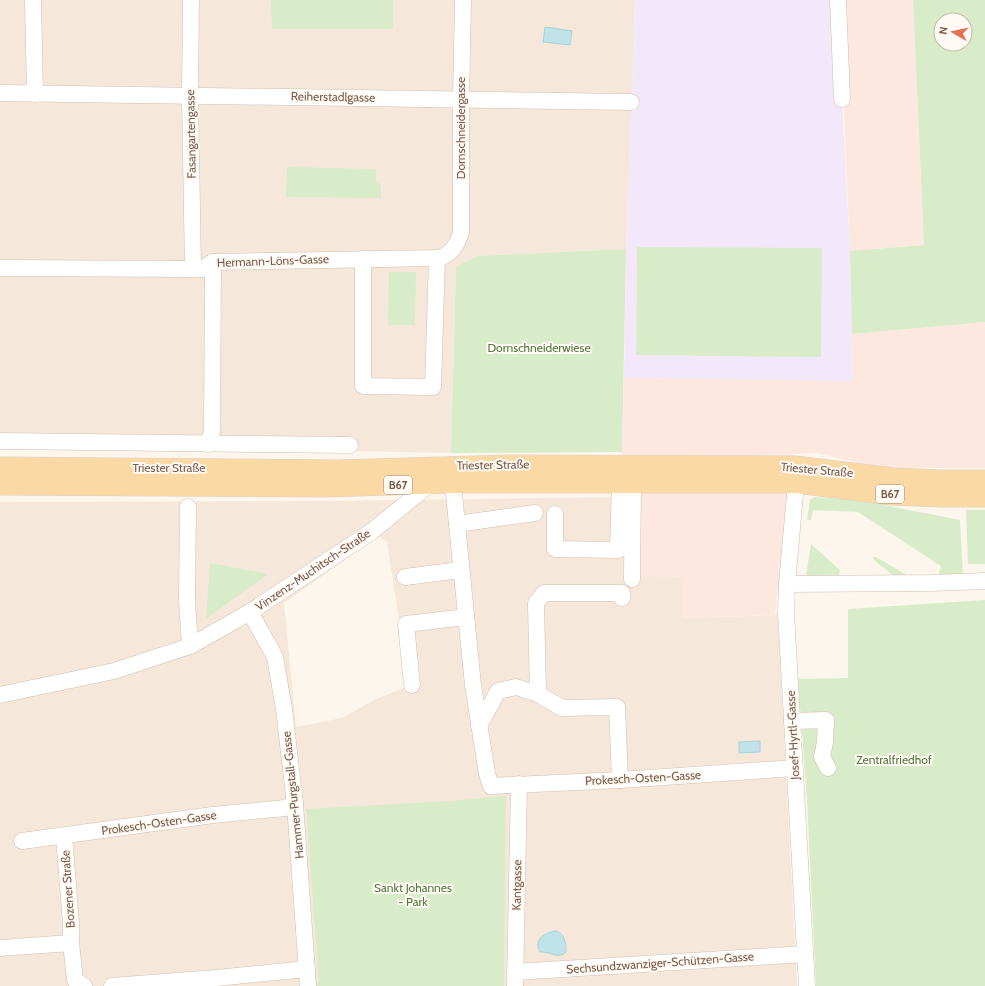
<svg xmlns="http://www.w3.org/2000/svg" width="985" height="986" viewBox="0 0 985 986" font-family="Cabin,sans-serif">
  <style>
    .residential { fill: #f5e8da; fill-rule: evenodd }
    .commercial { fill: #fde8e0 }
    .education { fill: #f3e8fa }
    .green { fill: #d8ecc9; fill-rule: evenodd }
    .water { fill: #bfe3e8; stroke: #a5d3da }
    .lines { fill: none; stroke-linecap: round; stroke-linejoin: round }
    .minor-casing { stroke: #d1beb0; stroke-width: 17 }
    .major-casing { stroke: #dad1cd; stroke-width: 21 }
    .minor { stroke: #fff; stroke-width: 16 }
    .major { stroke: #fbd9a5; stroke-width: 20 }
    .labels { text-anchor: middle; stroke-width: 4; stroke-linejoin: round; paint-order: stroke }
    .shield { fill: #fffaf3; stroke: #a28b7f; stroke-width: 1 }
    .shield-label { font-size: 11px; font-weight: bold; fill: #7a5c4d }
    .street-label { font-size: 12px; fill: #7a5c4d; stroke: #fffaf3 }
    .park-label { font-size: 12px; fill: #537a41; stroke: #fffaf3 }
  </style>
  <rect width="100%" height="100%" fill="#fdf6ec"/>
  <g class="residential">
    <path d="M 0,0 L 635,0 L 626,249 L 476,256 L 456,267 L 451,453 L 207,448 L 0,446 Z"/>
    <path d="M 626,497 L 684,577 L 683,618 L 778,615 L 797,986 L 0,986 L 0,502 L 318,501 ZM 379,536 L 387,542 L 409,686 L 374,700 L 342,718 L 296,727 L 284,603 Z"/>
  </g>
  <g class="commercial">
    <path d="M 839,0 L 913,0 L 924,245 L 850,251 Z"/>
    <path d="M 985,322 L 985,468 L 879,468 L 817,453 L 793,454 L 775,615 L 683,618 L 684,577 L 623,576 L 626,498 L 622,452 L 624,378 L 853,381 L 852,334 Z"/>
  </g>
  <path class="education" d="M 635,0 L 838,0 L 842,99 L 850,251 L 853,381 L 624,378 L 626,249 Z"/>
  <g class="green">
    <path d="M 271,0 L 393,0 L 393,29 L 272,29 Z"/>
    <path d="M 913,0 L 985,0 L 985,322 L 852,334 L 850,251 L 924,245 ZM 941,20 L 965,20 L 965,44 L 941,44 Z"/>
    <path d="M 287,167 L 376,169 L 376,183 L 381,184 L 381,198 L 286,197 Z"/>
    <path d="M 637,247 L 822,248 L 821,357 L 636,355 Z"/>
    <path d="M 626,249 L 622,452 L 451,453 L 456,267 L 476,256 Z"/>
    <path d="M 389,272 L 416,272 L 415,325 L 388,325 Z"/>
    <path d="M 815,497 L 858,500 L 960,520 L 963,574 L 938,576 L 941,566 L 858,512 L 813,510 L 811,520 L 807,520 L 810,500 Z"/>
    <path d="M 966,510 L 985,510 L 985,564 L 968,564 Z"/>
    <path d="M 811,544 L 840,570 L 839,575 L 806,576 Z"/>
    <path d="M 873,557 L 876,557 L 905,574 L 905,577 L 894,576 L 874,560 Z"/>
    <path d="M 210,563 L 268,574 L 206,619 Z"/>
    <path d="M 985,600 L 985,986 L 816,986 L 807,800 L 798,679 L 848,678 L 848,609 Z"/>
    <path d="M 506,796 L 504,986 L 315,986 L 319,982 L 306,809 L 449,801 Z"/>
  </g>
  <g class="water">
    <path d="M 545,27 L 572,31 L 570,45 L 543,42 Z"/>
    <path d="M 760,741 L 760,752 L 739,753 L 739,742 Z"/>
    <path d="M 557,931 C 565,935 566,943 566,952 C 559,960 549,951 540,952 C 533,938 546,932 557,931 Z"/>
  </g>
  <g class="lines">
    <defs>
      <g id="minor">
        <path d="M 33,0 L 35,94"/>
        <path d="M 191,0 L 190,97 L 193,268"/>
        <path d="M 838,0 L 842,99"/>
        <path d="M 0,93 L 631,102"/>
        <path d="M 363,259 L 363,386 L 433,387 L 437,258"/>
        <path d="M 0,268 L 202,269 L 213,262 L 440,258 C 453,252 457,245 461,232 L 461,99 L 463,0"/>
        <path d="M 0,441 L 350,445"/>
        <path d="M 208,444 L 212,431 L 213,262"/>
        <path d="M 451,483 L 454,494 L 473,685 L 487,774 L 491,786 L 620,780 L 795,768"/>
        <path d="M 796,483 L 787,584 L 786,613 L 807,986"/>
        <path d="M 188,507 L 187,601 L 190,646"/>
        <path d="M 555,514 L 555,549 L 618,550 L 620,483"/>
        <path d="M 457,524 L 535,513"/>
        <path d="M 405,577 L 461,570"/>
        <path d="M 632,579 L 633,483"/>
        <path d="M 787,584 L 931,583 L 985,581"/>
        <path d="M 250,612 L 275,657 L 284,709 L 295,804 L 308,986"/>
        <path d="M 412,685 L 406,624 L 466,617"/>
        <path d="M 538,694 L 536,603 L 544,593 L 622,593 L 622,598"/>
        <path d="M 0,695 L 114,671 L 190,646 L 250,612 L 371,532 L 430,484"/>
        <path d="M 792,721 L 826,720 L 825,742 L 822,757 L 828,768"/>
        <path d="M 479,726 L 498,691 L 516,687 L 538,694 L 562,708 L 617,707 L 620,780"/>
        <path d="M 64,836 L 71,923 L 71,943"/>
        <path d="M 22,841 L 213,815 L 285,808 L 295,804"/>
        <path d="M 0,948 L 71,943 L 75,980 L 84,986"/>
        <path d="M 515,972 L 805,954"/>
        <path d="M 112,986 L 216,978 L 307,969"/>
        <path d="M 515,986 L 519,784"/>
      </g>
      <g id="major">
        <path d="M 0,467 L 338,470 L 513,465 L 795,466 L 894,478 L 941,480 L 985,480"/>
        <path d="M 0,485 L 325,487 L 451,483 L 796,483 L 891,495 L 943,497 L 985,497"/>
      </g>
    </defs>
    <use href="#minor" class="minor-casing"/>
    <use href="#major" class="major-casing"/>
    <use href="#minor" class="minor"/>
    <use href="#major" class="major"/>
  </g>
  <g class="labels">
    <g class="shield">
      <rect x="384" y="476" width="28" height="18" rx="3"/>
      <rect x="876" y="485" width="28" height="18" rx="3"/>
    </g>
    <g class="shield-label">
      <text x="398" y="489">B67</text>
      <text x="890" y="498">B67</text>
    </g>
    <g class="street-label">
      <text transform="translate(333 97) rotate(1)" y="4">Reiherstadlgasse</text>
      <text transform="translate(461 128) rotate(-90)" y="4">Dornschneidergasse</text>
      <text transform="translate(191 134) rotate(-91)" y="4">Fasangartengasse</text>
      <text transform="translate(273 261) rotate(-2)" y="4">Hermann-Löns-Gasse</text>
      <text transform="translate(493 465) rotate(-1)" y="4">Triester Straße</text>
      <text x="169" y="472">Triester Straße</text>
      <text transform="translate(817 470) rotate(5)" y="4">Triester Straße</text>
      <text transform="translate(313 570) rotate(-34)" y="4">Vinzenz-Muchitsch-Straße</text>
      <text transform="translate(793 735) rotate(-93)" y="4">Josef-Hyrtl-Gasse</text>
      <text transform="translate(643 778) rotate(-3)" y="4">Prokesch-Osten-Gasse</text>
      <text transform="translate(293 795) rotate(-96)" y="4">Hammer-Purgstall-Gasse</text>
      <text transform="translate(159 823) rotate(-8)" y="4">Prokesch-Osten-Gasse</text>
      <text transform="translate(517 885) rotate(-89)" y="4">Kantgasse</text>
      <text transform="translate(68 889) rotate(-94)" y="4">Bozener Straße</text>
      <text transform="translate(660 963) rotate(-4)" y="4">Sechsundzwanziger-Schützen-Gasse</text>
    </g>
    <g class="park-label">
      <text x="539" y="352">Dornschneiderwiese</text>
      <text x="894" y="764">Zentralfriedhof</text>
      <text x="413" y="892">Sankt Johannes<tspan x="413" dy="14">- Park</tspan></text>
    </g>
  </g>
  <g transform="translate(953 32) rotate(279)"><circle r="19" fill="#fffaf3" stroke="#cabbb1"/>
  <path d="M0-3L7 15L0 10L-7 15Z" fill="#e76f51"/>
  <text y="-6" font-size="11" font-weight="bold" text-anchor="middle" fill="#7a5c4d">N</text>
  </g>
</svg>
